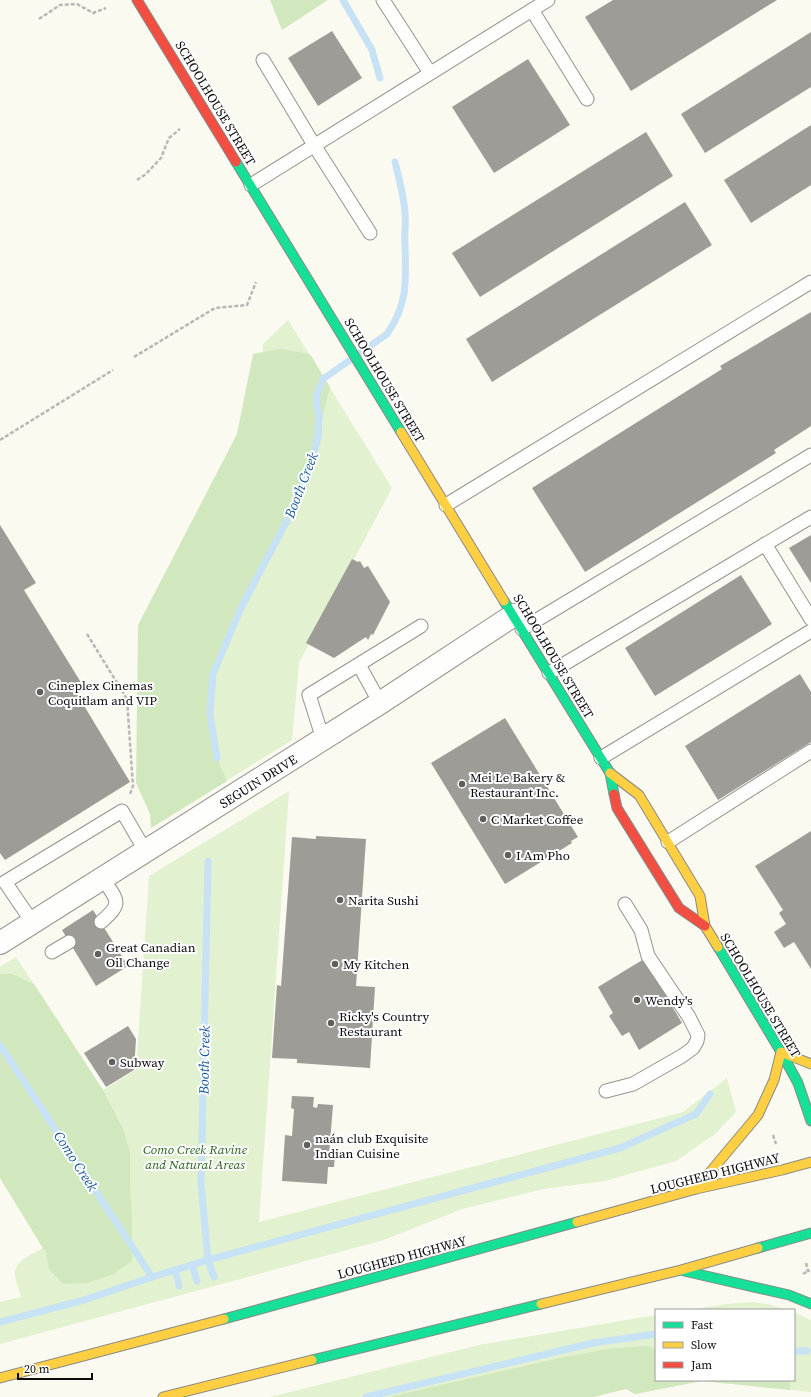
<svg xmlns="http://www.w3.org/2000/svg" width="811" height="1397" viewBox="0 0 811 1397" font-family="'Source Serif 4',serif">
  <style>
    .green { fill: #e2f1d0 }
    .forest { fill: #d1e8be }
    .lines { fill: none; stroke-linecap: round; stroke-linejoin: round }
    .stream { stroke: #c7e2f4; stroke-width: 7 }
    .building { fill: #9e9c96 }
    .lane-casing { stroke: #94938f; stroke-width: 15 }
    .street-casing { stroke: #94938f; stroke-width: 24 }
    .fast-casing { stroke: #8a8a85; stroke-width: 11 }
    .slow-casing { stroke: #8a8a85; stroke-width: 11 }
    .jam-casing { stroke: #8a8a85; stroke-width: 11 }
    .path { stroke: #b7b7b5; stroke-width: 2.5; stroke-dasharray: 4 2; stroke-linecap: butt }
    .lane { stroke: #fefefd; stroke-width: 13 }
    .street { stroke: #fefefd; stroke-width: 22 }
    .fast { stroke: #16e098; stroke-width: 9 }
    .slow { stroke: #ffcf43; stroke-width: 9 }
    .jam { stroke: #f24e42; stroke-width: 9 }
    .poi-dot { fill: #605f5c; stroke: #fff; stroke-width: 1.5 }
    .labels { text-anchor: middle; stroke-width: 4; stroke-linejoin: round; paint-order: stroke }
    .street-label { font-size: 13px; fill: #0c0c0c; stroke: #fff }
    .poi-label { font-size: 13px; fill: #0c0c0c; stroke: #fff; text-anchor: start }
    .park-label { font-size: 13px; font-style: italic; fill: #27641d; stroke: #fff }
    .water-label { font-size: 14px; font-style: italic; fill: #16599e; stroke: #fff }
  </style>
  <rect width="100%" height="100%" fill="#fbfaf0"/>
  <g class="green">
    <path d="M 288,320 L 392,488 L 299,663 L 292,740 L 151,828 L 166,624 L 261,448 L 263,344 Z"/>
    <path d="M 289,791 L 259,1222 L 683,1112 L 727,1078 L 736,1112 L 715,1134 L 676,1161 L 605,1181 L 544,1189 L 462,1209 L 384,1240 L 0,1344 L 0,1302 L 21,1297 C 19,1290 16,1283 15,1275 C 13,1261 33,1254 43,1248 L 0,1178 L 0,967 L 16,957 L 103,1090 L 136,1070 L 149,876 Z"/>
    <path d="M 752,1302 L 767,1304 L 788,1310 L 688,1310 L 727,1304 Z"/>
    <path d="M 794,1312 L 811,1320 L 811,1392 L 702,1381 L 635,1394 L 626,1389 L 593,1397 L 270,1397 L 479,1345 L 656,1315 L 656,1380 L 794,1380 Z"/>
  </g>
  <g class="forest">
    <path d="M 270,0 L 328,0 L 282,30 Z"/>
    <path d="M 280,349 L 310,354 L 330,387 L 311,464 L 289,517 L 241,608 L 213,674 L 210,714 L 217,758 L 227,781 L 151,828 L 150,814 L 136,783 L 138,625 L 237,434 L 253,354 Z"/>
    <path d="M 0,974 L 12,974 L 34,984 L 103,1090 L 124,1131 L 130,1153 L 130,1185 L 132,1216 L 132,1261 L 112,1275 L 87,1283 L 63,1284 L 49,1269 L 46,1253 L 0,1178 Z"/>
    <path d="M 646,1346 L 656,1348 L 656,1380 L 790,1380 L 790,1390 L 702,1381 L 635,1394 L 626,1389 L 593,1397 L 389,1397 L 559,1358 L 607,1349 Z"/>
  </g>
  <g class="lines">
    <g class="stream">
      <path d="M 343,0 L 372,50 L 380,78"/>
      <path d="M 217,758 L 210,714 L 213,674 L 241,608 L 289,517 L 311,464 L 318,437 L 319,417 L 317,406 L 317,394 L 323,379 L 387,334 C 408,304 406,281 405,246 C 404,235 406,224 405,213 C 404,196 399,179 395,162"/>
      <path d="M 208,861 L 201,1183 L 208,1260 L 214,1277"/>
      <path d="M 0,1045 L 152,1277"/>
      <path d="M 192,1265 L 197,1281"/>
      <path d="M 175,1270 L 179,1286"/>
      <path d="M 0,1322 L 84,1300 L 152,1277 L 208,1260 L 620,1148 L 696,1114 L 710,1094"/>
      <path d="M 794,1351 L 807,1351"/>
      <path d="M 366,1397 L 593,1343 L 656,1334"/>
    </g>
  </g>
  <g class="building">
    <path d="M 613,0 L 777,0 L 631,91 L 585,17 Z"/>
    <path d="M 332,31 L 362,78 L 318,106 L 288,58 Z"/>
    <path d="M 811,32 L 811,87 L 705,153 L 681,114 Z"/>
    <path d="M 528,59 L 570,125 L 494,173 L 452,107 Z"/>
    <path d="M 811,125 L 811,185 L 751,223 L 724,180 Z"/>
    <path d="M 646,132 L 673,176 L 480,297 L 452,253 Z"/>
    <path d="M 685,202 L 712,245 L 492,382 L 466,339 Z"/>
    <path d="M 811,312 L 811,426 L 774,450 L 776,453 L 585,572 L 532,488 L 722,369 L 720,366 Z"/>
    <path d="M 0,525 L 36,583 L 24,590 L 85,689 L 77,694 L 130,782 L 5,860 L 0,853 Z"/>
    <path d="M 811,535 L 811,583 L 789,548 Z"/>
    <path d="M 352,559 L 358,562 L 360,561 L 364,568 L 368,566 L 390,602 L 373,635 L 371,634 L 368,640 L 366,637 L 334,658 L 306,643 Z"/>
    <path d="M 741,575 L 772,624 L 655,696 L 625,648 Z"/>
    <path d="M 800,674 L 811,692 L 811,742 L 718,800 L 685,746 Z"/>
    <path d="M 505,718 L 578,837 L 571,841 L 572,843 L 505,884 L 431,763 Z"/>
    <path d="M 811,831 L 811,969 L 794,942 L 784,948 L 774,932 L 786,924 L 779,913 L 783,910 L 755,866 Z"/>
    <path d="M 316,836 L 366,839 L 356,986 L 375,987 L 370,1068 L 297,1063 L 297,1059 L 272,1058 L 277,985 L 281,986 L 292,837 L 316,839 Z"/>
    <path d="M 93,910 L 128,966 L 96,986 L 62,930 Z"/>
    <path d="M 644,959 L 682,1023 L 639,1050 L 629,1032 L 622,1036 L 609,1016 L 613,1013 L 598,987 Z"/>
    <path d="M 128,1026 L 136,1039 L 134,1070 L 106,1087 L 84,1053 Z"/>
    <path d="M 292,1096 L 314,1097 L 313,1107 L 317,1108 L 318,1104 L 333,1105 L 329,1155 L 335,1155 L 334,1167 L 328,1167 L 327,1184 L 282,1181 L 285,1135 L 292,1136 L 294,1109 L 291,1108 Z"/>
  </g>
  <g class="lines">
    <defs>
      <g id="lane">
        <path d="M 383,0 L 430,73"/>
        <path d="M 532,10 L 587,99"/>
        <path d="M 263,60 L 314,145 L 370,233"/>
        <path d="M 251,185 L 548,0"/>
        <path d="M 446,505 L 811,282"/>
        <path d="M 765,544 L 811,619"/>
        <path d="M 522,629 L 811,455"/>
        <path d="M 359,665 L 380,703"/>
        <path d="M 549,673 L 811,517"/>
        <path d="M 323,739 L 309,695 L 421,626"/>
        <path d="M 601,758 L 811,631"/>
        <path d="M 668,842 L 811,751"/>
        <path d="M 101,922 C 123,903 118,901 103,879"/>
        <path d="M 33,923 L 5,882 L 122,811 L 146,852"/>
        <path d="M 52,952 L 69,942"/>
        <path d="M 606,1091 L 633,1084 L 682,1056 L 693,1048 L 697,1041 L 698,1035 L 689,1017 L 648,956 L 641,930 L 625,904"/>
      </g>
      <path id="street" d="M 0,943 L 380,703 L 514,615"/>
      <g id="fast">
        <path d="M 236,162 L 401,432"/>
        <path d="M 504,601 L 610,773 L 614,794"/>
        <path d="M 718,947 L 781,1052 L 798,1083 L 811,1121"/>
        <path d="M 758,1248 L 811,1233"/>
        <path d="M 684,1271 L 789,1295 L 811,1304"/>
        <path d="M 224,1319 L 577,1222"/>
        <path d="M 312,1360 L 541,1304"/>
      </g>
      <g id="slow">
        <path d="M 401,432 L 504,601"/>
        <path d="M 610,773 L 639,795 L 700,896 L 705,926 L 718,947"/>
        <path d="M 696,1189 L 758,1115 L 774,1080 L 781,1052 L 811,1064"/>
        <path d="M 577,1222 L 696,1189 L 782,1170 L 811,1162"/>
        <path d="M 541,1304 L 681,1270 L 758,1248"/>
        <path d="M 0,1378 L 224,1319"/>
        <path d="M 163,1397 L 312,1360"/>
      </g>
      <g id="jam">
        <path d="M 137,0 L 236,162"/>
        <path d="M 614,794 L 617,808 L 679,908 L 705,926"/>
      </g>
    </defs>
    <use href="#lane" class="lane-casing"/>
    <use href="#street" class="street-casing"/>
    <use href="#fast" class="fast-casing"/>
    <use href="#slow" class="slow-casing"/>
    <use href="#jam" class="jam-casing"/>
    <g class="path">
      <path d="M 39,19 L 60,5 L 77,4 L 93,13 L 106,8"/>
      <path d="M 137,180 L 146,174 L 161,158 L 169,138 L 180,129"/>
      <path d="M 134,357 L 215,308 L 247,305 L 256,282"/>
      <path d="M 0,440 L 113,370"/>
      <path d="M 87,634 L 127,699 L 133,786 L 130,794"/>
      <path d="M 773,1135 L 776,1144"/>
      <path d="M 806,1263 L 808,1271 L 811,1270"/>
      <path d="M 803,1274 L 808,1271"/>
    </g>
    <use href="#lane" class="lane"/>
    <use href="#street" class="street"/>
    <use href="#fast" class="fast"/>
    <use href="#slow" class="slow"/>
    <use href="#jam" class="jam"/>
  </g>
  <g class="poi-dot">
    <circle cx="40" cy="692" r="4"/>
    <circle cx="462" cy="784" r="4"/>
    <circle cx="483" cy="819" r="4"/>
    <circle cx="508" cy="855" r="4"/>
    <circle cx="340" cy="900" r="4"/>
    <circle cx="98" cy="954" r="4"/>
    <circle cx="335" cy="964" r="4"/>
    <circle cx="637" cy="1000" r="4"/>
    <circle cx="331" cy="1023" r="4"/>
    <circle cx="112" cy="1062" r="4"/>
    <circle cx="307" cy="1145" r="4"/>
  </g>
  <g class="labels">
    <g class="street-label">
      <text transform="translate(216 103) rotate(59)" y="5">SCHOOLHOUSE STREET</text>
      <text transform="translate(385 380) rotate(59)" y="5">SCHOOLHOUSE STREET</text>
      <text transform="translate(554 656) rotate(59)" y="5">SCHOOLHOUSE STREET</text>
      <text transform="translate(258 781) rotate(-32)" y="5">SEGUIN DRIVE</text>
      <text transform="translate(761 995) rotate(59)" y="5">SCHOOLHOUSE STREET</text>
      <text transform="translate(715 1173) rotate(-14)" y="5">LOUGHEED HIGHWAY</text>
      <text transform="translate(402 1257) rotate(-15)" y="5">LOUGHEED HIGHWAY</text>
    </g>
    <g class="poi-label">
      <text x="48" y="690">Cineplex Cinemas<tspan x="48" dy="15">Coquitlam and VIP</tspan></text>
      <text x="470" y="782">Mei Le Bakery &amp;<tspan x="470" dy="15">Restaurant Inc.</tspan></text>
      <text x="491" y="824">C Market Coffee</text>
      <text x="516" y="860">I Am Pho</text>
      <text x="348" y="905">Narita Sushi</text>
      <text x="106" y="952">Great Canadian<tspan x="106" dy="15">Oil Change</tspan></text>
      <text x="343" y="969">My Kitchen</text>
      <text x="645" y="1005">Wendy's</text>
      <text x="339" y="1021">Ricky's Country<tspan x="339" dy="15">Restaurant</tspan></text>
      <text x="120" y="1067">Subway</text>
      <text x="315" y="1143">naán club Exquisite<tspan x="315" dy="15">Indian Cuisine</tspan></text>
    </g>
    <g class="park-label">
      <text x="195" y="1154">Como Creek Ravine<tspan x="195" dy="15">and Natural Areas</tspan></text>
    </g>
    <g class="water-label">
      <text transform="translate(301 485) rotate(-69)" y="5">Booth Creek</text>
      <text transform="translate(204 1060) rotate(-89)" y="5">Booth Creek</text>
      <text transform="translate(76 1161) rotate(57)" y="5">Como Creek</text>
    </g>
  </g>
  <rect x="655" y="1309" width="140" height="72" fill="#ffffff" stroke="#9e9e9e"/>
  <rect x="663" y="1322" width="20" height="6" fill="#16e098" stroke="#9e9e9e"/>
  <text x="691" y="1329" font-size="12" fill="#0c0c0c">Fast</text>
  <rect x="663" y="1342" width="20" height="6" fill="#ffcf43" stroke="#9e9e9e"/>
  <text x="691" y="1349" font-size="12" fill="#0c0c0c">Slow</text>
  <rect x="663" y="1362" width="20" height="6" fill="#f24e42" stroke="#9e9e9e"/>
  <text x="691" y="1369" font-size="12" fill="#0c0c0c">Jam</text>
  <path d="M18 1373v6h74v-6" fill="none" stroke="#0c0c0c" stroke-width="2"/>
  <text x="24" y="1373" font-size="12" fill="#0c0c0c" stroke="#ffffff" stroke-width="3" paint-order="stroke">20 m</text>
</svg>
